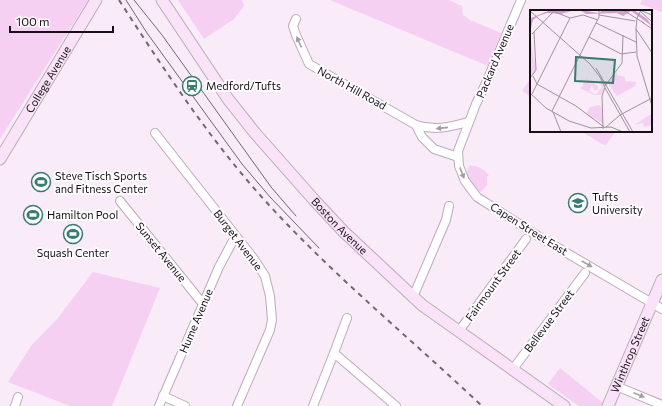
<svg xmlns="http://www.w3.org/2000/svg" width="662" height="406" viewBox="0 0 662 406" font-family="Commissioner,sans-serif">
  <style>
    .green { fill: #f6d0f2 }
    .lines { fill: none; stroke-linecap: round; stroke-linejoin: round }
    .street-casing { stroke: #baacb9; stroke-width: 10 }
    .secondary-casing { stroke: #baacb9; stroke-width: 13 }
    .street { stroke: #fff; stroke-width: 8 }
    .secondary { stroke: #fae3f8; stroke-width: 11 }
    .tram { stroke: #716870; stroke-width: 1 }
    .rail { stroke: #716870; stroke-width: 2; stroke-dasharray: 5 5; stroke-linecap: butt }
    .oneway { fill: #a19fa1 }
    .labels { text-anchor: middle; stroke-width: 4; stroke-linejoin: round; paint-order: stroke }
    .street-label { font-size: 11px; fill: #151014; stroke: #fffcff }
    .poi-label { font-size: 11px; fill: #151014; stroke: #fffcff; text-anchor: start }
    .inset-road { fill: none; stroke: #9e939d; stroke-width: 1 }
    .view { fill: #387c6f; fill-opacity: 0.15; stroke: #387c6f; stroke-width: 2 }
    .inset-edge { fill: none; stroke: #151014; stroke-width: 2 }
  </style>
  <rect width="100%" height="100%" fill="#f9ebf8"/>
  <g class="green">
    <path d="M 0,0 L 88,0 L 0,139 Z"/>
    <path d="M 178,0 L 242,0 L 244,6 L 234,19 L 204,39 Z"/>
    <path d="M 330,0 L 449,0 L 462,6 L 463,15 L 470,20 L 501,33 L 488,66 Z"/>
    <path d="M 642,0 L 662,0 L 662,12 L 640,4 Z"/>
    <path d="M 531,78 L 531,97 L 522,91 Z"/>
    <path d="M 581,131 L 616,131 L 606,145 L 602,144 Z"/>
    <path d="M 469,166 C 476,165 485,169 489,176 L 487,176 L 487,185 L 481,192 C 471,190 463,175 469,166 Z"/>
    <path d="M 93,272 L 160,288 L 112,406 L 70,406 L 8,382 L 31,346 L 58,318 Z"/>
    <path d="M 560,368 L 603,403 L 602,406 L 579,406 L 548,384 Z"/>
  </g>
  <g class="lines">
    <defs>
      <g id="street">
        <path d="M 521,0 L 487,81 L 476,104 L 458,151 L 459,166 L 465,181 L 477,197 L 538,236 L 662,309"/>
        <path d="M 296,19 L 293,26 L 296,35 L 309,64 L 416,125 C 435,131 450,127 468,122"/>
        <path d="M 416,125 L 422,137 L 434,149 L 458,157"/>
        <path d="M 155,133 L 254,259 L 265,276 L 270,296 L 272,320 L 270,330 L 237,406"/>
        <path d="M 120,201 L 203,304"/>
        <path d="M 413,297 L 446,220 L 449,206"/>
        <path d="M 459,331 L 526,239"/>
        <path d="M 334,353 L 396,406"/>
        <path d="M 513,369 L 585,273"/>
        <path d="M 616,386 L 662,405"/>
        <path d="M 163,396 L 185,406"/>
        <path d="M 15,406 L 18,397"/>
        <path d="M 159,406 L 219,267 L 235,237"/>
        <path d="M 313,406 L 334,353 L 347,318"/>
      </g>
      <g id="secondary">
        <path id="s1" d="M 162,0 L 228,99 L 255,133 L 315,201 L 344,232 L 422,305 L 564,406"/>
        <path id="s2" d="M 0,159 L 96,0"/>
        <path id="s3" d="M 608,406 L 662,280"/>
      </g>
    </defs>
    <use href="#street" class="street-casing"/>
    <use href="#secondary" class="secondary-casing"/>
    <use href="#street" class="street"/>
    <use href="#secondary" class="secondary"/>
    <g class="tram">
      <path d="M 126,0 L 147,33 L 242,164 L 270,197 L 319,248"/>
      <path d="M 134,0 L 162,35 L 271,187 L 296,216"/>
    </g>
    <path class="rail" d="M 119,0 C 165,71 211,142 269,205 C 335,277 411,339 482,406"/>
  </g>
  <defs><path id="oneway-solid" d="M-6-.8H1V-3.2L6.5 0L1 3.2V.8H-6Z"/></defs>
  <g class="oneway">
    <use href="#oneway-solid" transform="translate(299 42) rotate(-114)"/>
    <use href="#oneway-solid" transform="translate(442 128) rotate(174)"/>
    <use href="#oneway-solid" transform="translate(462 173) rotate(69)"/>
    <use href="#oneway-solid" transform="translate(587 264) rotate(30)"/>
    <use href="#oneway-solid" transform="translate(639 395) rotate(22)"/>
  </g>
  <defs>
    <symbol id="station-ring" viewBox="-11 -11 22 22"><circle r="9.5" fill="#fffcff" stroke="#387c6f" stroke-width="1.5"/><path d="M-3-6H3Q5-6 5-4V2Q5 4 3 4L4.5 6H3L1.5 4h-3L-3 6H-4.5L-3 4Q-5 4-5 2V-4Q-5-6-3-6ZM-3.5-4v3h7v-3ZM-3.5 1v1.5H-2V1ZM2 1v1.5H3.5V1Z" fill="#387c6f"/></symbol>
    <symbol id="stadium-ring" viewBox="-11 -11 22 22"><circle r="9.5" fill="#fffcff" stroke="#387c6f" stroke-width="1.5"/><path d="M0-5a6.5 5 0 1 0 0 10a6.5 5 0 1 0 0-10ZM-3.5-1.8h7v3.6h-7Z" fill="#387c6f"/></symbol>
    <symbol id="university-ring" viewBox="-11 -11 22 22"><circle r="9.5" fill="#fffcff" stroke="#387c6f" stroke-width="1.5"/><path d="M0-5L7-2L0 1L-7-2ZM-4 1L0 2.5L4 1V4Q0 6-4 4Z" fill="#387c6f"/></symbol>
  </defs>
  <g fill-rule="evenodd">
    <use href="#station-ring" x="181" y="75" width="22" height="22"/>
    <use href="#stadium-ring" x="30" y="171" width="22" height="22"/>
    <use href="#university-ring" x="567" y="192" width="22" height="22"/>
    <use href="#stadium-ring" x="22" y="204" width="22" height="22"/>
    <use href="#stadium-ring" x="62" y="223" width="22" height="22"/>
  </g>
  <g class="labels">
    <g class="street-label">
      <text transform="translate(495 61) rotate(-67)" y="4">Packard Avenue</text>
      <text dy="4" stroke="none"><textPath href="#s2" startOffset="93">College Avenue</textPath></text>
      <text transform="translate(352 88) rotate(29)" y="4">North Hill Road</text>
      <text dy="4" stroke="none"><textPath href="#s1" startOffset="288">Boston Avenue</textPath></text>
      <text transform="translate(529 229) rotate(32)" y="4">Capen Street East</text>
      <text transform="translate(238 240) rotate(53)" y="4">Burget Avenue</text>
      <text transform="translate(161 252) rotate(51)" y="4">Sunset Avenue</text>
      <text transform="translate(493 285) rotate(-54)" y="4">Fairmount Street</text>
      <text transform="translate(196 321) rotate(-67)" y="4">Hume Avenue</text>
      <text transform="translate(549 321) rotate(-53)" y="4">Bellevue Street</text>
      <text dy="4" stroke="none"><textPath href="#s3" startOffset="56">Winthrop Street</textPath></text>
    </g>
    <g class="poi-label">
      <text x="206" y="90">Medford/Tufts</text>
      <text x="55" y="180">Steve Tisch Sports<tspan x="55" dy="13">and Fitness Center</tspan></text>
      <text x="592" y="201">Tufts<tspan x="592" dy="13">University</tspan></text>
      <text x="47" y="219">Hamilton Pool</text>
      <text x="73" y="257" text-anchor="middle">Squash Center</text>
    </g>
  </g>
  <g transform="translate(530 10)">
    <rect width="122" height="122" fill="#f9ebf8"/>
    <path d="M 0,25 L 6,60 L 0,68 ZM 87,61 L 87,65 L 95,67 L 95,71 L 106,72 L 105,76 L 87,86 L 78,73 ZM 55,68 L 68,76 L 68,80 L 64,80 L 62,75 L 59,81 L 66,85 L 72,77 L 69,72 L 72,70 L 75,75 L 71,85 L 64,85 L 50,78 L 53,76 L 53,72 L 60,73 ZM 69,95 L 71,97 L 74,114 L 56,104 L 60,97 ZM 121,104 L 122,115 L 114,117 L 113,113 L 104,115 Z" fill="#f6d0f2"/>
    <path d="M 20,0 L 45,0 L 31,4 L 17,3 L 8,6 L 3,10 L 0,22 L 1,8 ZM 50,0 L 69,3 L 73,0 L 104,0 L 117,9 L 122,16 L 101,1 L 93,6 L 87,3 L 56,4 Z" fill="#d29fce"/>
    <path class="inset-road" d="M 93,0 L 114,13M 109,0 L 122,12M 110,0 L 122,5M 111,0 L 107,8 L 106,19 L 122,43M 0,1 L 60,54 L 70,67 L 75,77 L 72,86 L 73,119M 25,2 L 40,8M 69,5 L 105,11M 40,8 L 53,5 L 68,10M 112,12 L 122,19M 66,13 L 106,32M 106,19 L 107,46 L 122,96M 2,24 L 25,0M 59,27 L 91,44 L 106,42M 66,58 L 103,122M 3,66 L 7,74 L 46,96 L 74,117M 0,68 L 6,60 L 4,22M 75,76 L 92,53 L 93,25M 75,78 L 100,122M 0,83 L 16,98 L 39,111 L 61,118 L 81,117 L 93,122M 2,84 L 40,8M 22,101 L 69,7 L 69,0M 23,102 L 31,122M 76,117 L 90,105 L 122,88"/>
    <path class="view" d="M 46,47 L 85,50 L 83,73 L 45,71 Z"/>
    <rect width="122" height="122" class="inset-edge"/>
  </g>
  <path d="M10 26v6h103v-6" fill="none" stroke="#151014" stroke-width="2"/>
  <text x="16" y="26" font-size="12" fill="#151014" stroke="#fffcff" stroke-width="3" paint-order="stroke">100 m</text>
</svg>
